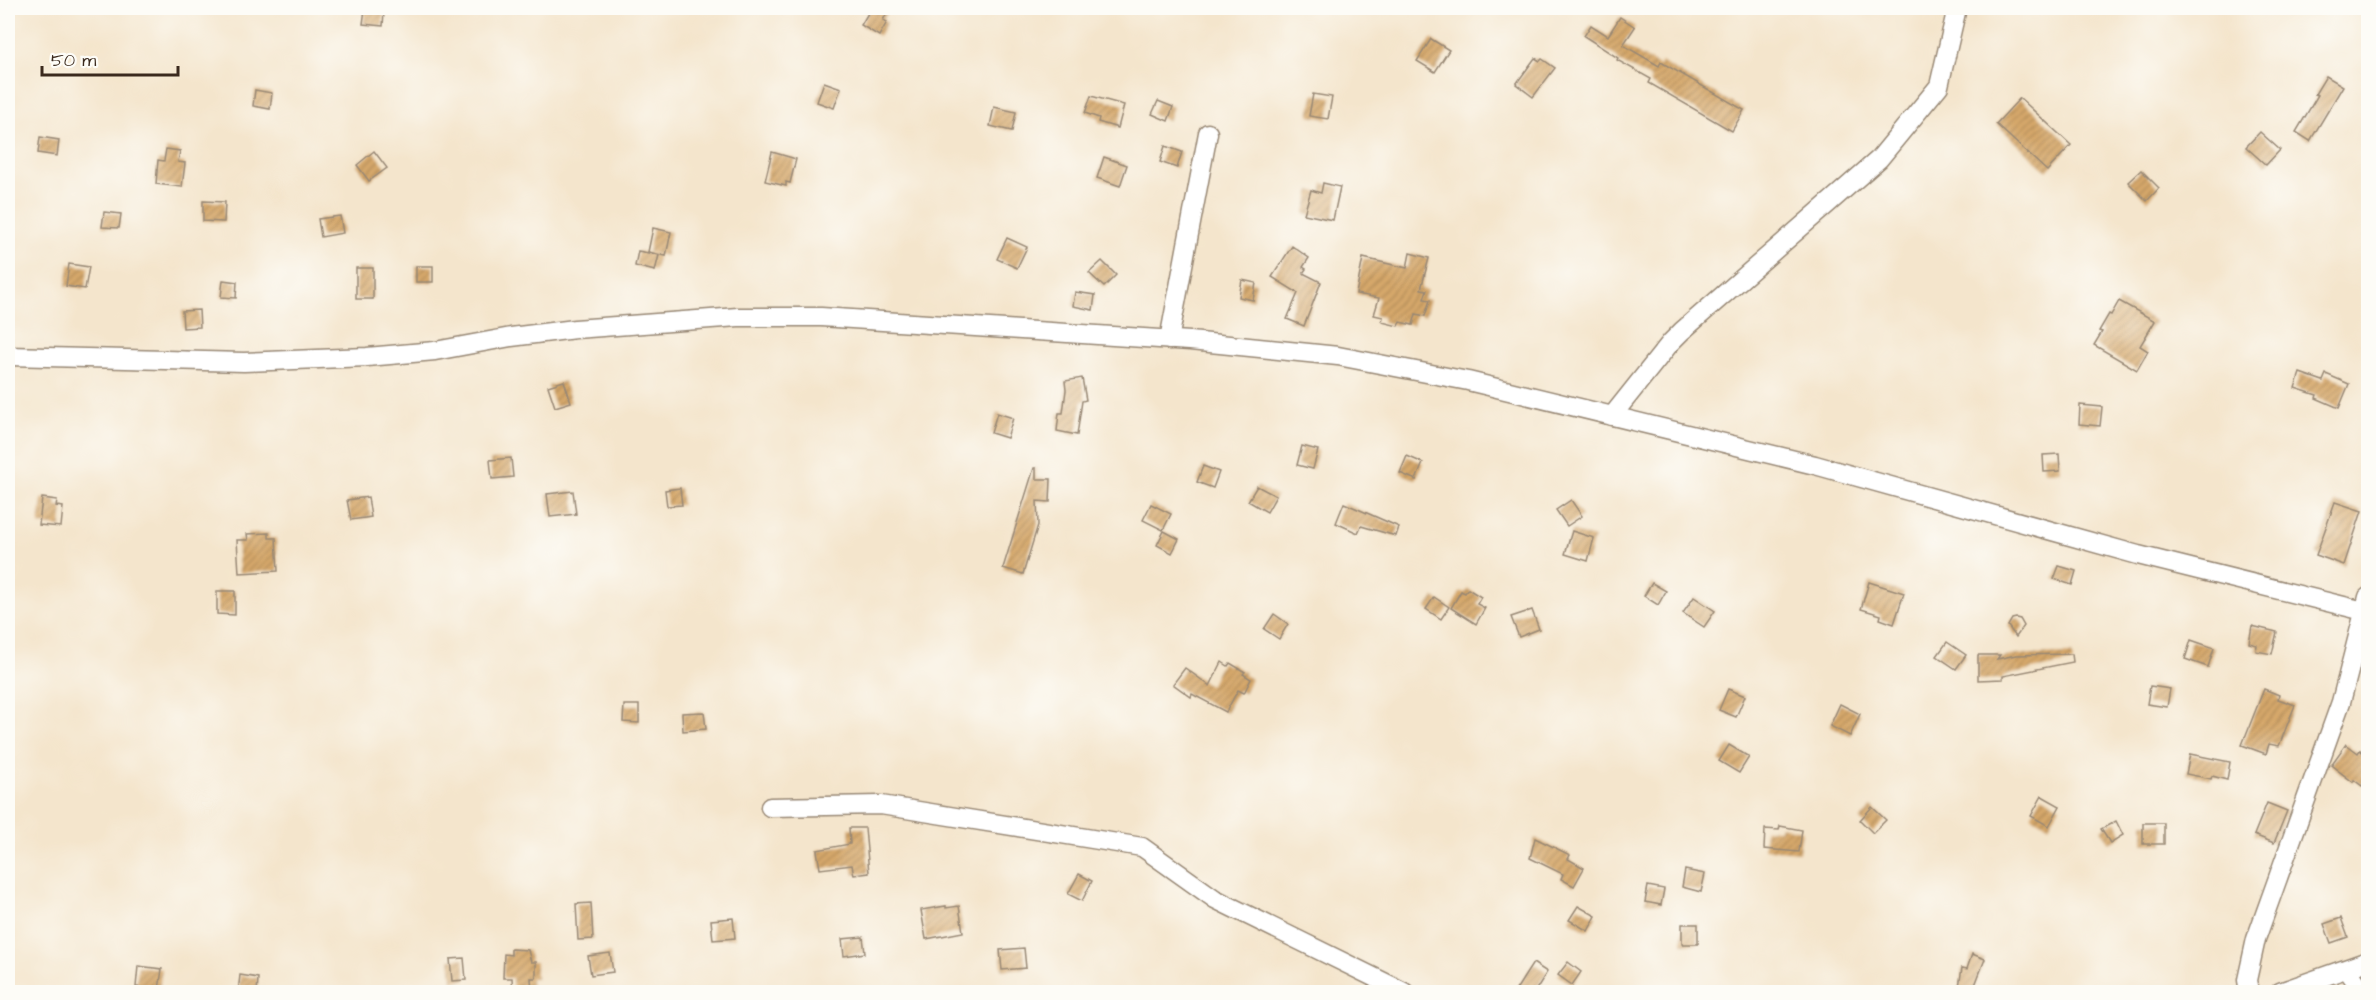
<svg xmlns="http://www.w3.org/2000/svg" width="2376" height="1000" viewBox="0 0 2376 1000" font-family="'Architects Daughter',sans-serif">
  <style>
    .building { fill: url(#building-hatch) }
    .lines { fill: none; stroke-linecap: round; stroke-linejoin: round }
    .street-casing { stroke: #988875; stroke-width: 21 }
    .street { stroke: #fff; stroke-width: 18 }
  </style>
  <defs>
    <pattern id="building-hatch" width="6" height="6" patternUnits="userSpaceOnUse" patternTransform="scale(1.5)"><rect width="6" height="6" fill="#d6a86b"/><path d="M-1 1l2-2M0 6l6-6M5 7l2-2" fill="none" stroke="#af8957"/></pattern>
  </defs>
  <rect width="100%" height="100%" fill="#fdfcf7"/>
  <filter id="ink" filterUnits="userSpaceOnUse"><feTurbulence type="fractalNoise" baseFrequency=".0167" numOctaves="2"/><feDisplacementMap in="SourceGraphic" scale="12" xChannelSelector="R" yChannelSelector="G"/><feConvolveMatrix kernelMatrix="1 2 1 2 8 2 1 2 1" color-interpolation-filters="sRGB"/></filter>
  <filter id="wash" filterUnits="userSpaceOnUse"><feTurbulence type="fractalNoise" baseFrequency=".008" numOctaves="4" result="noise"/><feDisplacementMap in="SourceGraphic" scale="24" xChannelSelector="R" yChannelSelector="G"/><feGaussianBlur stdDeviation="1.35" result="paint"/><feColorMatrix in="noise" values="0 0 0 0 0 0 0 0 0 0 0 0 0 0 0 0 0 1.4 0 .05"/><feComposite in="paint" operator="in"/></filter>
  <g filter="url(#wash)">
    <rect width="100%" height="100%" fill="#f4e5cc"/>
    <g id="blocks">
      <g class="building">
        <path d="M 871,8 L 890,8 L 883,20 L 887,22 L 879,36 L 861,25 Z"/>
        <path d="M 365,9 L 384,12 L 383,26 L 363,24 Z"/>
        <path d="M 1620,17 L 1635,27 L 1623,45 L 1659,66 L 1661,62 L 1744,110 L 1732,131 L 1649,83 L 1651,79 L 1617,60 L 1618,58 L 1584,36 L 1591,25 L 1608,36 Z"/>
        <path d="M 1431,39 L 1449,50 L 1435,72 L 1417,61 Z"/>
        <path d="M 1535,58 L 1540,61 L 1542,59 L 1555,68 L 1533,97 L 1516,84 Z"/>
        <path d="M 2326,76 L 2343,86 L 2310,141 L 2296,132 L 2318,95 L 2315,94 Z"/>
        <path d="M 824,82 L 841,88 L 834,108 L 817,102 Z"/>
        <path d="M 255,90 L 272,93 L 270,109 L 253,106 Z"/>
        <path d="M 1313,94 L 1332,97 L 1328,119 L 1309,116 Z"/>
        <path d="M 1091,96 L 1124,105 L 1118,128 L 1098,122 L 1099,118 L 1085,113 Z"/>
        <path d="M 2020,98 L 2071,145 L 2047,171 L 1996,124 Z"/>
        <path d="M 1158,101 L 1173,107 L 1168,121 L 1152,114 Z"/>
        <path d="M 994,107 L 1016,112 L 1012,131 L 990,126 Z"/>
        <path d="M 2260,132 L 2280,150 L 2266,165 L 2246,147 Z"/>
        <path d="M 40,137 L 59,140 L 57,156 L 38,153 Z"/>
        <path d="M 1165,146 L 1182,152 L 1177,168 L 1160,162 Z"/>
        <path d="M 166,149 L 180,151 L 178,162 L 185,163 L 182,187 L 156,184 L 158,160 L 164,161 Z"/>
        <path d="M 374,151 L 387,168 L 369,181 L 357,165 Z"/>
        <path d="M 772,152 L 796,159 L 790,183 L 786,182 L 786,186 L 765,181 Z"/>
        <path d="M 1104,157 L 1127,165 L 1120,186 L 1097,178 Z"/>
        <path d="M 2141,170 L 2159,188 L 2147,201 L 2128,182 Z"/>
        <path d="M 1323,183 L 1340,187 L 1333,220 L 1304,214 L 1311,190 L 1321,193 Z"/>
        <path d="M 203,201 L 225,202 L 224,222 L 203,221 Z"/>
        <path d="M 104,212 L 121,214 L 119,228 L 102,227 Z"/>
        <path d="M 340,216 L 343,233 L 321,237 L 318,219 Z"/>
        <path d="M 653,228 L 671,232 L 666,256 L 648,252 Z"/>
        <path d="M 1007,238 L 1027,247 L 1017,268 L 997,259 Z"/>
        <path d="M 1292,246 L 1309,258 L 1303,267 L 1306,269 L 1303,273 L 1321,282 L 1304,326 L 1287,319 L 1298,293 L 1272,277 Z"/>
        <path d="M 638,251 L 659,255 L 655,271 L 635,266 Z"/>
        <path d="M 1410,253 L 1429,258 L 1421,289 L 1427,290 L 1424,299 L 1430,300 L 1425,316 L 1416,314 L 1413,325 L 1400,322 L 1398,326 L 1382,322 L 1383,317 L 1374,315 L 1379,298 L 1356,294 L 1363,258 L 1407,268 Z"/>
        <path d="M 1102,261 L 1116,275 L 1104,287 L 1089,273 Z"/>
        <path d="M 69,264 L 89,267 L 85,289 L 66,286 Z"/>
        <rect x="416" y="266" width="17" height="16"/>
        <rect x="356" y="268" width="17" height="31"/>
        <path d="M 223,280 L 237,282 L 236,298 L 221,297 Z"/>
        <path d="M 1242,280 L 1256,283 L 1253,300 L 1239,297 Z"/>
        <path d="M 1075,292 L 1095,295 L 1093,310 L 1073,306 Z"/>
        <path d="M 2119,301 L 2155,321 L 2140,346 L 2148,351 L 2137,370 L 2094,345 L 2102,332 L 2099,331 L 2109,314 L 2111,315 Z"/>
        <path d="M 199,310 L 200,327 L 183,328 L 182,311 Z"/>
        <path d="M 2300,373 L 2323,381 L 2326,374 L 2349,384 L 2339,408 L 2316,398 L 2317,395 L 2295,388 Z"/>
        <path d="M 1082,378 L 1086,400 L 1082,401 L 1077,435 L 1057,431 L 1059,413 L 1063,413 L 1066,390 L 1065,381 Z"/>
        <path d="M 564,381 L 571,402 L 555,407 L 548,386 Z"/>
        <path d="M 2080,405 L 2102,407 L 2100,426 L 2079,424 Z"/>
        <path d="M 997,413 L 1013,418 L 1007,438 L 991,433 Z"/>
        <path d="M 1302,446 L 1318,450 L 1313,469 L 1297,465 Z"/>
        <path d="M 2059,454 L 2060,471 L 2044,472 L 2043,455 Z"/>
        <path d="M 1407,456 L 1423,463 L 1416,480 L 1400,473 Z"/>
        <path d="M 511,458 L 513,477 L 492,479 L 490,460 Z"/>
        <path d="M 1203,466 L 1219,472 L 1213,488 L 1197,482 Z"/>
        <path d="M 1034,468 L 1036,468 L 1036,479 L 1051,479 L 1050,502 L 1037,501 L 1038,525 L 1023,574 L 1003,568 Z"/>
        <path d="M 1257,486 L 1276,496 L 1267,512 L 1248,501 Z"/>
        <path d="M 680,488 L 682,505 L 667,506 L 665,490 Z"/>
        <path d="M 573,491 L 576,514 L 550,517 L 547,494 Z"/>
        <path d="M 368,497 L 371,517 L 351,520 L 347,500 Z"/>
        <path d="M 42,498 L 57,500 L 56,506 L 63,507 L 61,527 L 39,525 Z"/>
        <path d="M 1571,500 L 1582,516 L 1567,526 L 1556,510 Z"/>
        <path d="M 2335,502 L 2362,511 L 2344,565 L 2316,555 Z"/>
        <path d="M 1344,503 L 1399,527 L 1396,536 L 1361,526 L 1358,533 L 1336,523 Z"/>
        <path d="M 1151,504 L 1171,514 L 1163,530 L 1143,520 Z"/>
        <path d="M 1164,531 L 1179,539 L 1172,553 L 1157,545 Z"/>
        <path d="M 1572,531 L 1594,538 L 1588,561 L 1565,554 Z"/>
        <path d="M 269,533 L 269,538 L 276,538 L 278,571 L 239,573 L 237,540 L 248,540 L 247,534 Z"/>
        <path d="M 2059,566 L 2076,571 L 2072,585 L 2054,579 Z"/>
        <path d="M 1869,582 L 1904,593 L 1894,624 L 1880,619 L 1881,615 L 1861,609 Z"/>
        <path d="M 1652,583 L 1666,591 L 1658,605 L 1644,596 Z"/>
        <path d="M 1468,589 L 1481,597 L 1477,604 L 1485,608 L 1476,624 L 1451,608 L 1461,591 L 1465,593 Z"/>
        <path d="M 217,591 L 235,591 L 235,615 L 217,614 Z"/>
        <path d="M 1434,597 L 1449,607 L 1441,619 L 1426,609 Z"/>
        <path d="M 1694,597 L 1715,611 L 1704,627 L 1683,613 Z"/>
        <path d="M 1532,610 L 1539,629 L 1519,637 L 1511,617 Z"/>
        <path d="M 1274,614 L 1288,624 L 1279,639 L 1264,629 Z"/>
        <path d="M 2016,618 L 2020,619 L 2024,626 L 2016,637 L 2008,626 L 2012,619 Z"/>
        <path d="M 2252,626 L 2277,632 L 2272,654 L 2256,651 L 2257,645 L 2249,643 Z"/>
        <path d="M 2191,640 L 2214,648 L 2208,667 L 2185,659 Z"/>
        <path d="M 1947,642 L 1966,655 L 1956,669 L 1937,656 Z"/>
        <path d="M 2072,654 L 2073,662 L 2003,676 L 2003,679 L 1978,680 L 1978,655 L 2000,655 L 1997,659 L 2016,655 Z"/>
        <path d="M 1222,662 L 1228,666 L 1230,663 L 1245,672 L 1243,674 L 1251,679 L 1244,693 L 1238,690 L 1226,712 L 1192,694 L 1191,697 L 1173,684 L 1185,668 L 1210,686 Z"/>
        <path d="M 2150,686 L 2170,689 L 2167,707 L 2147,704 Z"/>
        <path d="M 1728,689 L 1745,696 L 1736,717 L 1719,710 Z"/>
        <path d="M 2264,689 L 2279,695 L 2278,699 L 2295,705 L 2279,746 L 2269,744 L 2266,754 L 2242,745 Z"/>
        <path d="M 1840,704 L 1860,714 L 1850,736 L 1830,726 Z"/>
        <path d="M 624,705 L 639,705 L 639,723 L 623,722 Z"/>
        <path d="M 704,712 L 706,729 L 683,731 L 682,713 Z"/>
        <path d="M 2346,744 L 2358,753 L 2360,750 L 2368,757 L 2368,778 L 2362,786 L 2354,780 L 2353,782 L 2331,765 Z"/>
        <path d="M 1729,745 L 1749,757 L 1739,773 L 1719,761 Z"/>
        <path d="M 2190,754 L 2230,762 L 2227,780 L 2212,776 L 2211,779 L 2186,774 Z"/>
        <path d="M 2042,796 L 2060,806 L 2049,826 L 2031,816 Z"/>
        <path d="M 2267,803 L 2287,811 L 2274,843 L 2254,835 Z"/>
        <path d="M 1872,807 L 1886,820 L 1873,833 L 1860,820 Z"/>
        <path d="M 2116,821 L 2123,835 L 2110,843 L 2101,829 Z"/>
        <rect x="2143" y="823" width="21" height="21"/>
        <path d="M 1780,826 L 1802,830 L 1799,852 L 1764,849 L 1765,829 L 1779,830 Z"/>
        <path d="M 849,828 L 865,828 L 869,873 L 854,875 L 852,865 L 820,869 L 817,850 L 850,844 Z"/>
        <path d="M 1535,838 L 1570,855 L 1568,859 L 1584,868 L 1574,886 L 1561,879 L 1563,874 L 1530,858 Z"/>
        <path d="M 1685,870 L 1705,874 L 1701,892 L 1682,887 Z"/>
        <path d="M 1079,874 L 1092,881 L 1082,901 L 1068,894 Z"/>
        <path d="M 1648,886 L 1664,889 L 1661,905 L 1645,902 Z"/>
        <path d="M 591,903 L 593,939 L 578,940 L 576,904 Z"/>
        <path d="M 946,906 L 946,908 L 959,906 L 963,932 L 926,939 L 921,910 Z"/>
        <path d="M 1578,906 L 1596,916 L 1588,931 L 1569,920 Z"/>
        <path d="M 733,918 L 735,938 L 713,940 L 711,920 Z"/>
        <path d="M 2341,918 L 2348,937 L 2331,943 L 2324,924 Z"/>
        <rect x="1682" y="924" width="16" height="20"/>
        <path d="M 863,937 L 865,953 L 844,956 L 842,939 Z"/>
        <path d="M 1024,948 L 1026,968 L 1002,970 L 1000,950 Z"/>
        <path d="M 511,949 L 528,950 L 531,962 L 536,962 L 536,978 L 531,978 L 532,993 L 513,993 L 512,978 L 503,978 L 504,954 L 511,955 Z"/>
        <path d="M 610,953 L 613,972 L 591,975 L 588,956 Z"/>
        <path d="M 1972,954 L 1985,959 L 1972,993 L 1958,993 L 1962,968 L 1967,969 Z"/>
        <path d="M 464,958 L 466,980 L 452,981 L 450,959 Z"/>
        <path d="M 1568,962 L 1581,972 L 1572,985 L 1558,975 Z"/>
        <path d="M 1533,963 L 1547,972 L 1534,993 L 1514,993 Z"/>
        <path d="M 138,966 L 162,969 L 159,990 L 136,987 Z"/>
        <path d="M 240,975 L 258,978 L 257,993 L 238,993 Z"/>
      </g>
    </g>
  </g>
  <g filter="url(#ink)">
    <use href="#blocks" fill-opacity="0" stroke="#988875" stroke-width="1.5"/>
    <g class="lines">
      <defs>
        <g id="street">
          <path d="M 1169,340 L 1208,133"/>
          <path d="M 8,356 L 244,362 L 367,357 L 435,351 L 511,337 L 575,329 L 738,317 L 821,317 L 1190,341 L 1338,356 L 1468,381 L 1815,465 L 2138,555 L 2368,612"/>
          <path d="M 1612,416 L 1671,342 L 1682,331 L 1879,159 L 1939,86 L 1957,8"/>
          <path d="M 770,807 L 881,805 L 1142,847 L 1215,899 L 1404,992"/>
          <path d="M 2347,969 L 2363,992"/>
          <path d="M 2249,992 L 2247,980 L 2256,939 L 2341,702 L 2368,597"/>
          <path d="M 2280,992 L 2368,961"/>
        </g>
      </defs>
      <use href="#street" class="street-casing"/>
      <use href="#street" class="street"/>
    </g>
  </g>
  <rect width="2376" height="1000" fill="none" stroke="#fdfcf7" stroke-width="30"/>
  <path d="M42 66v9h136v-9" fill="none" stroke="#3b2a1e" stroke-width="3"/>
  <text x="51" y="66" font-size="18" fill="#3b2a1e" stroke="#fdfcf7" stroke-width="4.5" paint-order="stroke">50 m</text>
</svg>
